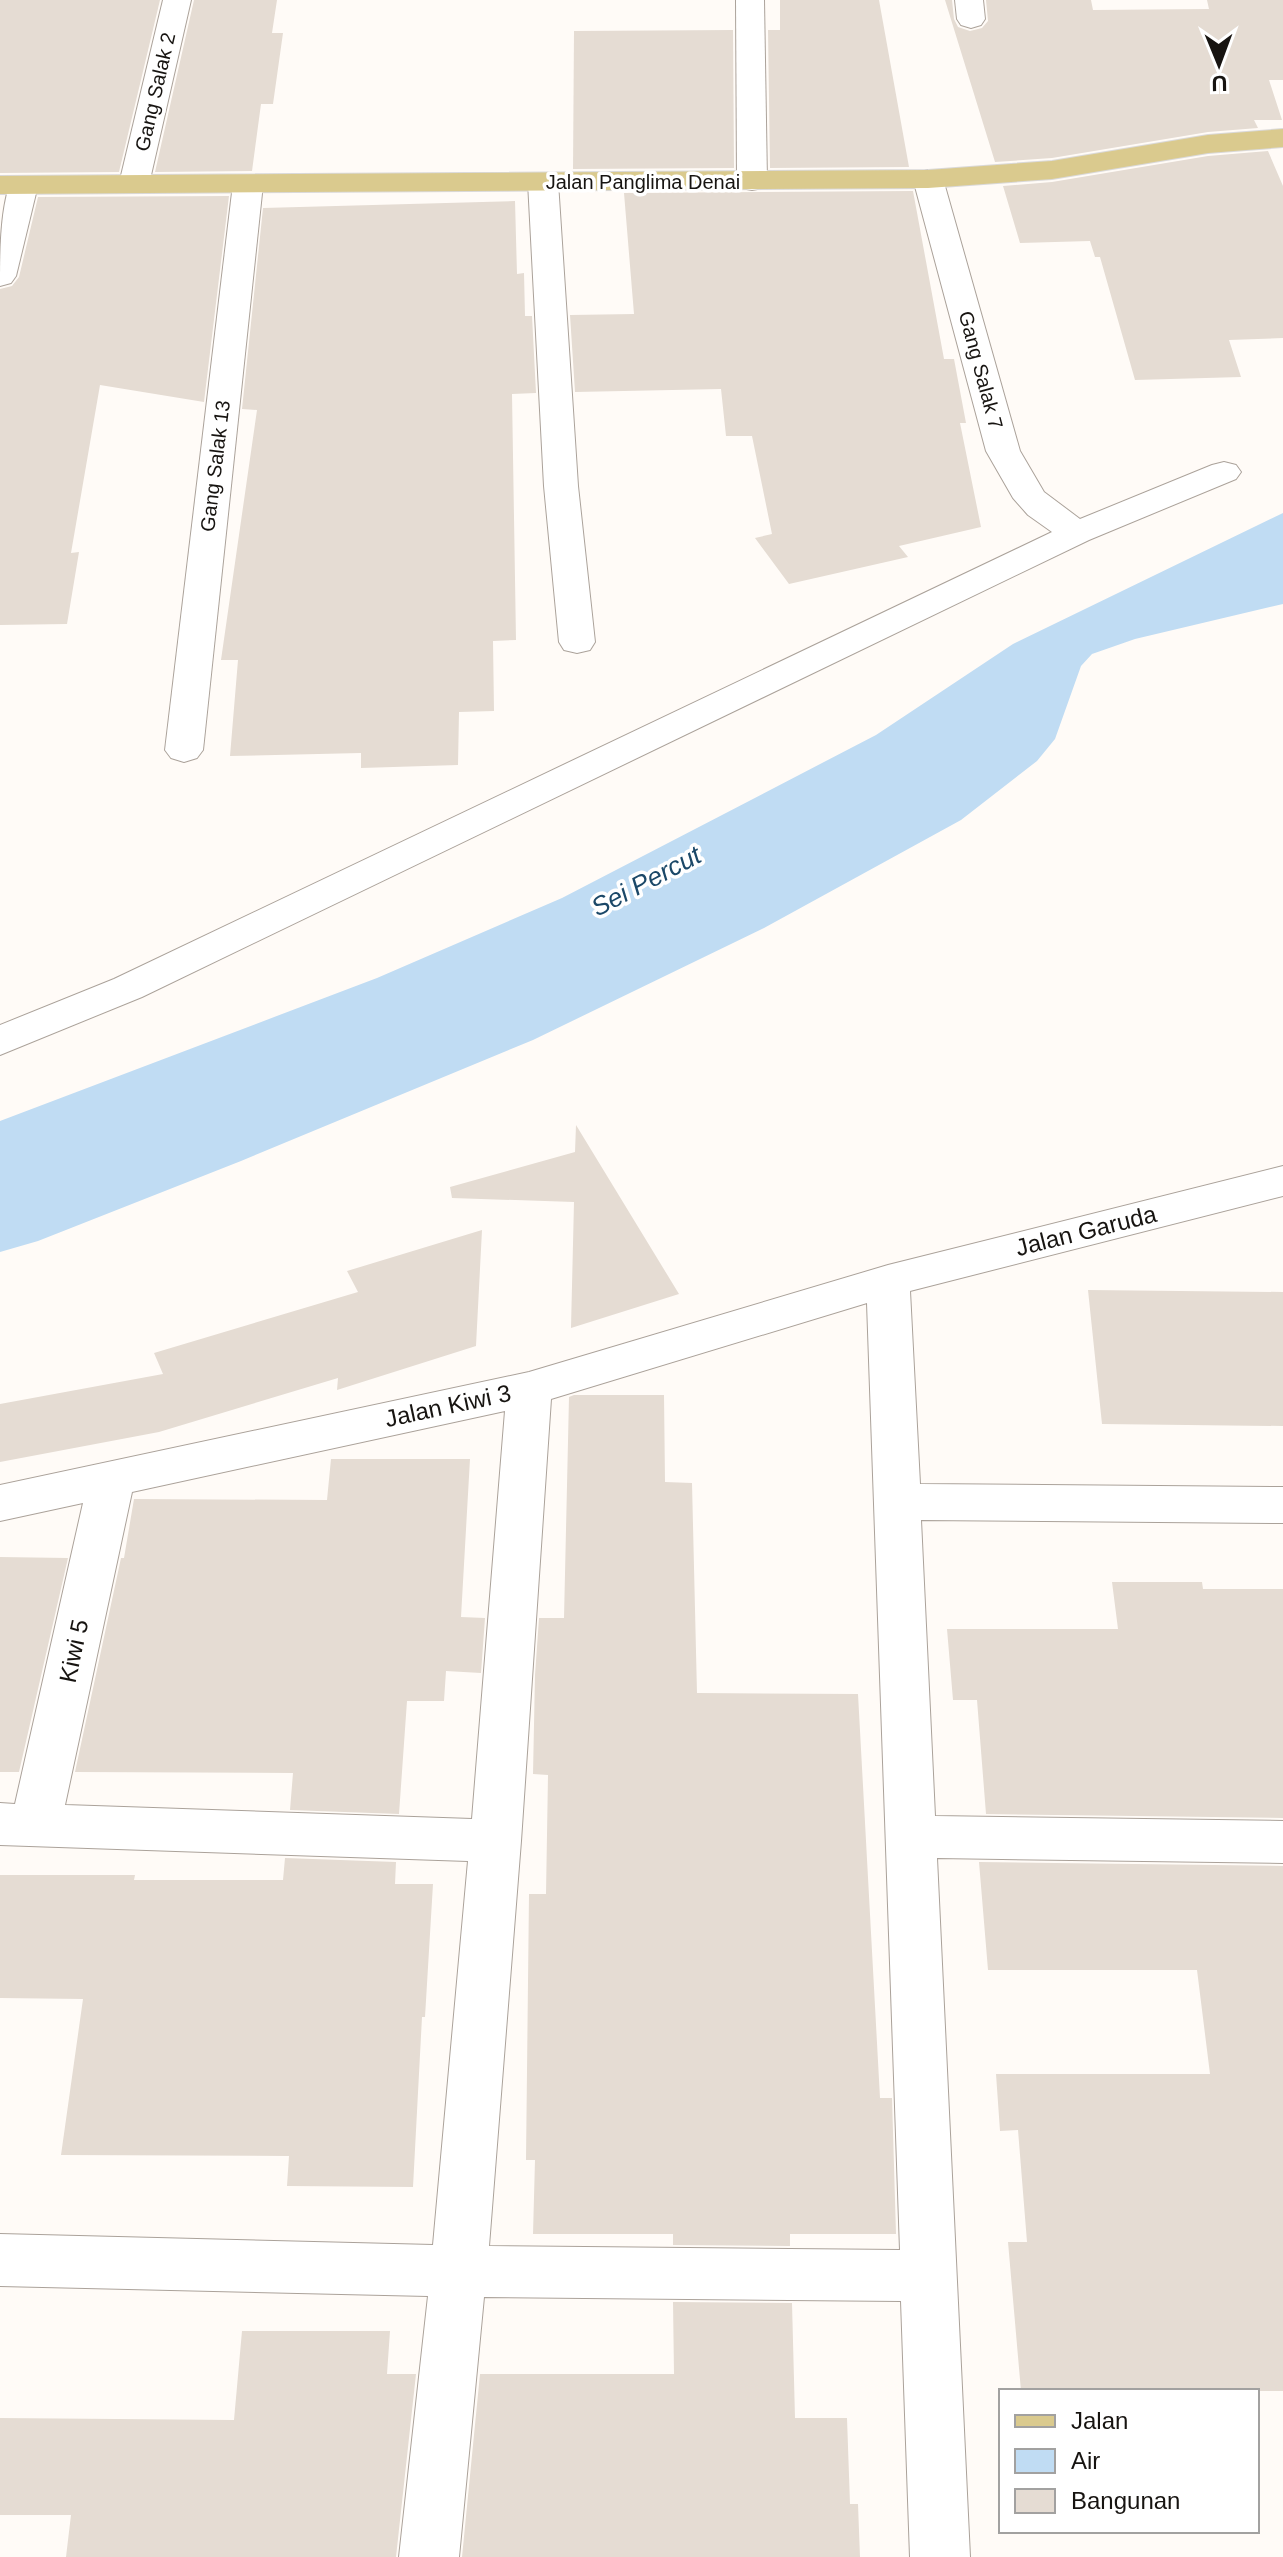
<svg xmlns="http://www.w3.org/2000/svg" width="1283" height="2557" viewBox="0 0 1283 2557" font-family="Arial,sans-serif">
  <style>
    .water { fill: #c0dcf3 }
    .building { fill: #e5dcd3 }
    .lines { fill: none; stroke-linecap: round; stroke-linejoin: round }
    .minor-casing { stroke: #aba29a; stroke-width: 2 }
    .major-casing { stroke: #dad9d9; stroke-width: 2 }
    .minor { fill: #fff; fill-rule: evenodd }
    .major { fill: #daca8e; fill-rule: evenodd }
    .labels { text-anchor: middle; stroke-width: 7; stroke-linejoin: round; paint-order: stroke }
    .far-street-label { font-size: 20px; fill: #171411; stroke: #fff }
    .street-label { font-size: 24px; fill: #171411; stroke: #fff }
    .water-label { font-size: 26px; font-style: italic; fill: #1b4868; stroke: #fff }
  </style>
  <rect width="100%" height="100%" fill="#fffbf7"/>
  <path class="water" d="M 1283,513 L 1283,604 L 1135,639 L 1092,654 L 1081,666 L 1055,739 L 1037,761 L 961,820 L 764,928 L 533,1040 L 241,1161 L 38,1241 L 0,1252 L 0,1121 L 377,978 L 562,898 L 876,735 L 1013,644 Z"/>
  <g class="building">
    <path d="M 0,0 L 160,0 L 119,172 L 0,173 Z"/>
    <path d="M 194,0 L 277,0 L 272,33 L 283,33 L 273,104 L 261,104 L 252,171 L 155,172 Z"/>
    <path d="M 780,0 L 879,0 L 909,167 L 770,168 L 768,30 L 780,30 Z"/>
    <path d="M 945,0 L 952,0 L 954,19 L 958,27 L 970,31 L 982,28 L 988,21 L 986,0 L 1091,0 L 1093,10 L 1209,9 L 1207,0 L 1283,0 L 1283,80 L 1269,80 L 1282,120 L 1254,120 L 1258,128 L 1208,132 L 1052,158 L 995,162 Z"/>
    <path d="M 733,30 L 734,168 L 573,169 L 574,31 Z"/>
    <path d="M 1268,151 L 1283,186 L 1283,338 L 1229,340 L 1241,377 L 1135,380 L 1100,257 L 1095,257 L 1090,241 L 1020,243 L 1003,186 L 1052,182 L 1208,156 Z"/>
    <path d="M 913,191 L 944,359 L 954,359 L 966,423 L 960,423 L 981,527 L 899,546 L 908,557 L 789,584 L 755,538 L 772,534 L 752,436 L 726,436 L 721,389 L 575,392 L 570,315 L 634,314 L 624,193 Z"/>
    <path d="M 229,196 L 204,402 L 100,385 L 71,553 L 79,552 L 67,624 L 0,625 L 0,289 L 12,286 L 19,277 L 38,197 Z"/>
    <path d="M 515,201 L 517,274 L 524,273 L 525,316 L 532,316 L 536,393 L 512,394 L 516,640 L 493,641 L 494,711 L 459,712 L 458,765 L 361,768 L 361,753 L 230,756 L 238,660 L 221,660 L 257,410 L 242,409 L 263,208 Z"/>
    <path d="M 576,1125 L 679,1294 L 571,1328 L 574,1202 L 452,1198 L 450,1187 L 575,1152 Z"/>
    <path d="M 482,1230 L 476,1346 L 337,1390 L 338,1378 L 159,1432 L 0,1462 L 0,1404 L 163,1374 L 154,1353 L 358,1292 L 347,1271 Z"/>
    <path d="M 1088,1290 L 1283,1292 L 1283,1426 L 1102,1424 Z"/>
    <path d="M 574,1395 L 664,1395 L 665,1482 L 692,1483 L 697,1693 L 858,1694 L 880,2098 L 892,2098 L 896,2234 L 790,2234 L 790,2246 L 673,2245 L 673,2234 L 533,2234 L 535,2160 L 526,2160 L 529,1894 L 546,1894 L 548,1775 L 533,1774 L 535,1675 L 539,1618 L 564,1618 L 569,1397 Z"/>
    <path d="M 331,1459 L 470,1459 L 461,1617 L 485,1618 L 481,1673 L 446,1671 L 444,1701 L 407,1701 L 399,1814 L 290,1810 L 293,1773 L 75,1772 L 121,1558 L 124,1558 L 134,1499 L 327,1500 Z"/>
    <path d="M 0,1557 L 68,1558 L 19,1772 L 0,1772 Z"/>
    <path d="M 1112,1582 L 1202,1582 L 1203,1589 L 1283,1589 L 1283,1818 L 986,1814 L 977,1700 L 953,1700 L 947,1629 L 1118,1629 Z"/>
    <path d="M 285,1858 L 396,1862 L 395,1884 L 433,1884 L 425,2017 L 422,2017 L 413,2187 L 287,2186 L 289,2156 L 61,2155 L 83,1999 L 0,1998 L 0,1875 L 135,1875 L 134,1880 L 283,1880 Z"/>
    <path d="M 979,1862 L 1283,1866 L 1283,2391 L 1021,2391 L 1008,2242 L 1027,2242 L 1018,2130 L 1000,2131 L 996,2074 L 1210,2074 L 1197,1970 L 988,1970 Z"/>
    <path d="M 673,2302 L 792,2303 L 795,2418 L 847,2418 L 850,2504 L 858,2504 L 860,2557 L 462,2557 L 480,2374 L 674,2374 Z"/>
    <path d="M 242,2331 L 390,2331 L 387,2374 L 416,2374 L 396,2557 L 66,2557 L 71,2515 L 0,2515 L 0,2418 L 234,2420 Z"/>
  </g>
  <g class="lines">
    <defs>
      <g id="minor">
        <path d="M 163,0 L 191,0 L 149,184 L 145,191 L 134,193 L 123,191 L 119,184 Z"/>
        <path d="M 736,0 L 764,0 L 767,181 L 763,188 L 752,190 L 741,188 L 737,181 Z"/>
        <path d="M 955,0 L 983,0 L 985,19 L 981,25 L 971,28 L 961,25 L 957,19 Z"/>
        <path d="M 928,170 L 939,173 L 943,179 L 1020,451 L 1044,492 L 1080,519 L 1212,465 L 1224,462 L 1236,465 L 1241,472 L 1236,479 L 1089,540 L 142,997 L 0,1055 L 0,1025 L 114,979 L 1052,532 L 1028,515 L 1013,498 L 986,451 L 913,179 L 917,173 Z"/>
        <path d="M 543,173 L 554,175 L 558,182 L 578,486 L 595,642 L 590,650 L 577,653 L 564,650 L 559,642 L 544,486 L 528,182 L 532,175 Z"/>
        <path d="M 248,175 L 259,177 L 263,184 L 203,750 L 197,758 L 184,762 L 171,758 L 165,750 L 233,184 L 237,177 Z"/>
        <path d="M 23,176 L 34,178 L 38,185 L 16,276 L 11,283 L 0,286 C 0,253 0,207 12,178 Z"/>
        <path d="M 1283,1166 L 1283,1196 L 910,1291 L 920,1484 L 1283,1487 L 1283,1523 L 921,1520 L 935,1816 L 1283,1821 L 1283,1863 L 937,1858 L 970,2557 L 910,2557 L 901,2301 L 484,2297 L 459,2557 L 399,2557 L 428,2296 L 0,2286 L 0,2234 L 433,2245 L 468,1861 L 0,1845 L 0,1803 L 15,1804 L 83,1503 L 0,1521 L 0,1485 L 529,1372 L 888,1265 ZM 867,1303 L 900,2250 L 489,2246 L 521,1841 L 551,1399 ZM 505,1411 L 472,1819 L 65,1805 L 132,1492 Z"/>
      </g>
      <path id="major" d="M 1283,129 L 1283,147 L 1208,153 L 1052,179 L 928,188 L 0,194 L 0,176 L 928,170 L 1052,161 L 1208,135 Z"/>
    </defs>
    <use href="#minor" class="minor-casing"/>
    <use href="#major" class="major-casing"/>
    <use href="#minor" class="minor"/>
    <use href="#major" class="major"/>
  </g>
  <g class="labels">
    <g class="far-street-label">
      <text transform="translate(155 92) rotate(-77)" y="7">Gang Salak 2</text>
      <text x="643" y="189">Jalan Panglima Denai</text>
      <text transform="translate(981 370) rotate(75)" y="7">Gang Salak 7</text>
      <text transform="translate(215 466) rotate(-83)" y="7">Gang Salak 13</text>
    </g>
    <g class="street-label">
      <text transform="translate(1086 1231) rotate(-14)" y="8">Jalan Garuda</text>
      <text transform="translate(448 1406) rotate(-12)" y="8">Jalan Kiwi 3</text>
      <text transform="translate(74 1651) rotate(-78)" y="8">Kiwi 5</text>
    </g>
    <g class="water-label">
      <text transform="translate(646 881) rotate(-28)" y="9">Sei Percut</text>
    </g>
  </g>
  <rect x="999" y="2389" width="260" height="144" fill="#ffffff" stroke="#a2a1a0" stroke-width="2"/>
  <rect x="1015" y="2415" width="40" height="12" fill="#daca8e" stroke="#a2a1a0" stroke-width="2"/>
  <text x="1071" y="2429" font-size="24" fill="#171411">Jalan</text>
  <rect x="1015" y="2449" width="40" height="24" fill="#c0dcf3" stroke="#a2a1a0" stroke-width="2"/>
  <text x="1071" y="2469" font-size="24" fill="#171411">Air</text>
  <rect x="1015" y="2489" width="40" height="24" fill="#e5dcd3" stroke="#a2a1a0" stroke-width="2"/>
  <text x="1071" y="2509" font-size="24" fill="#171411">Bangunan</text>
  <g transform="translate(1219 64) rotate(179)" stroke="#ffffff" stroke-width="6" paint-order="stroke">
  <path d="M0-6L14 30L0 20L-14 30Z" fill="#171411"/>
  <text y="-12" font-size="22" font-weight="bold" text-anchor="middle" fill="#171411">U</text>
  </g>
</svg>
